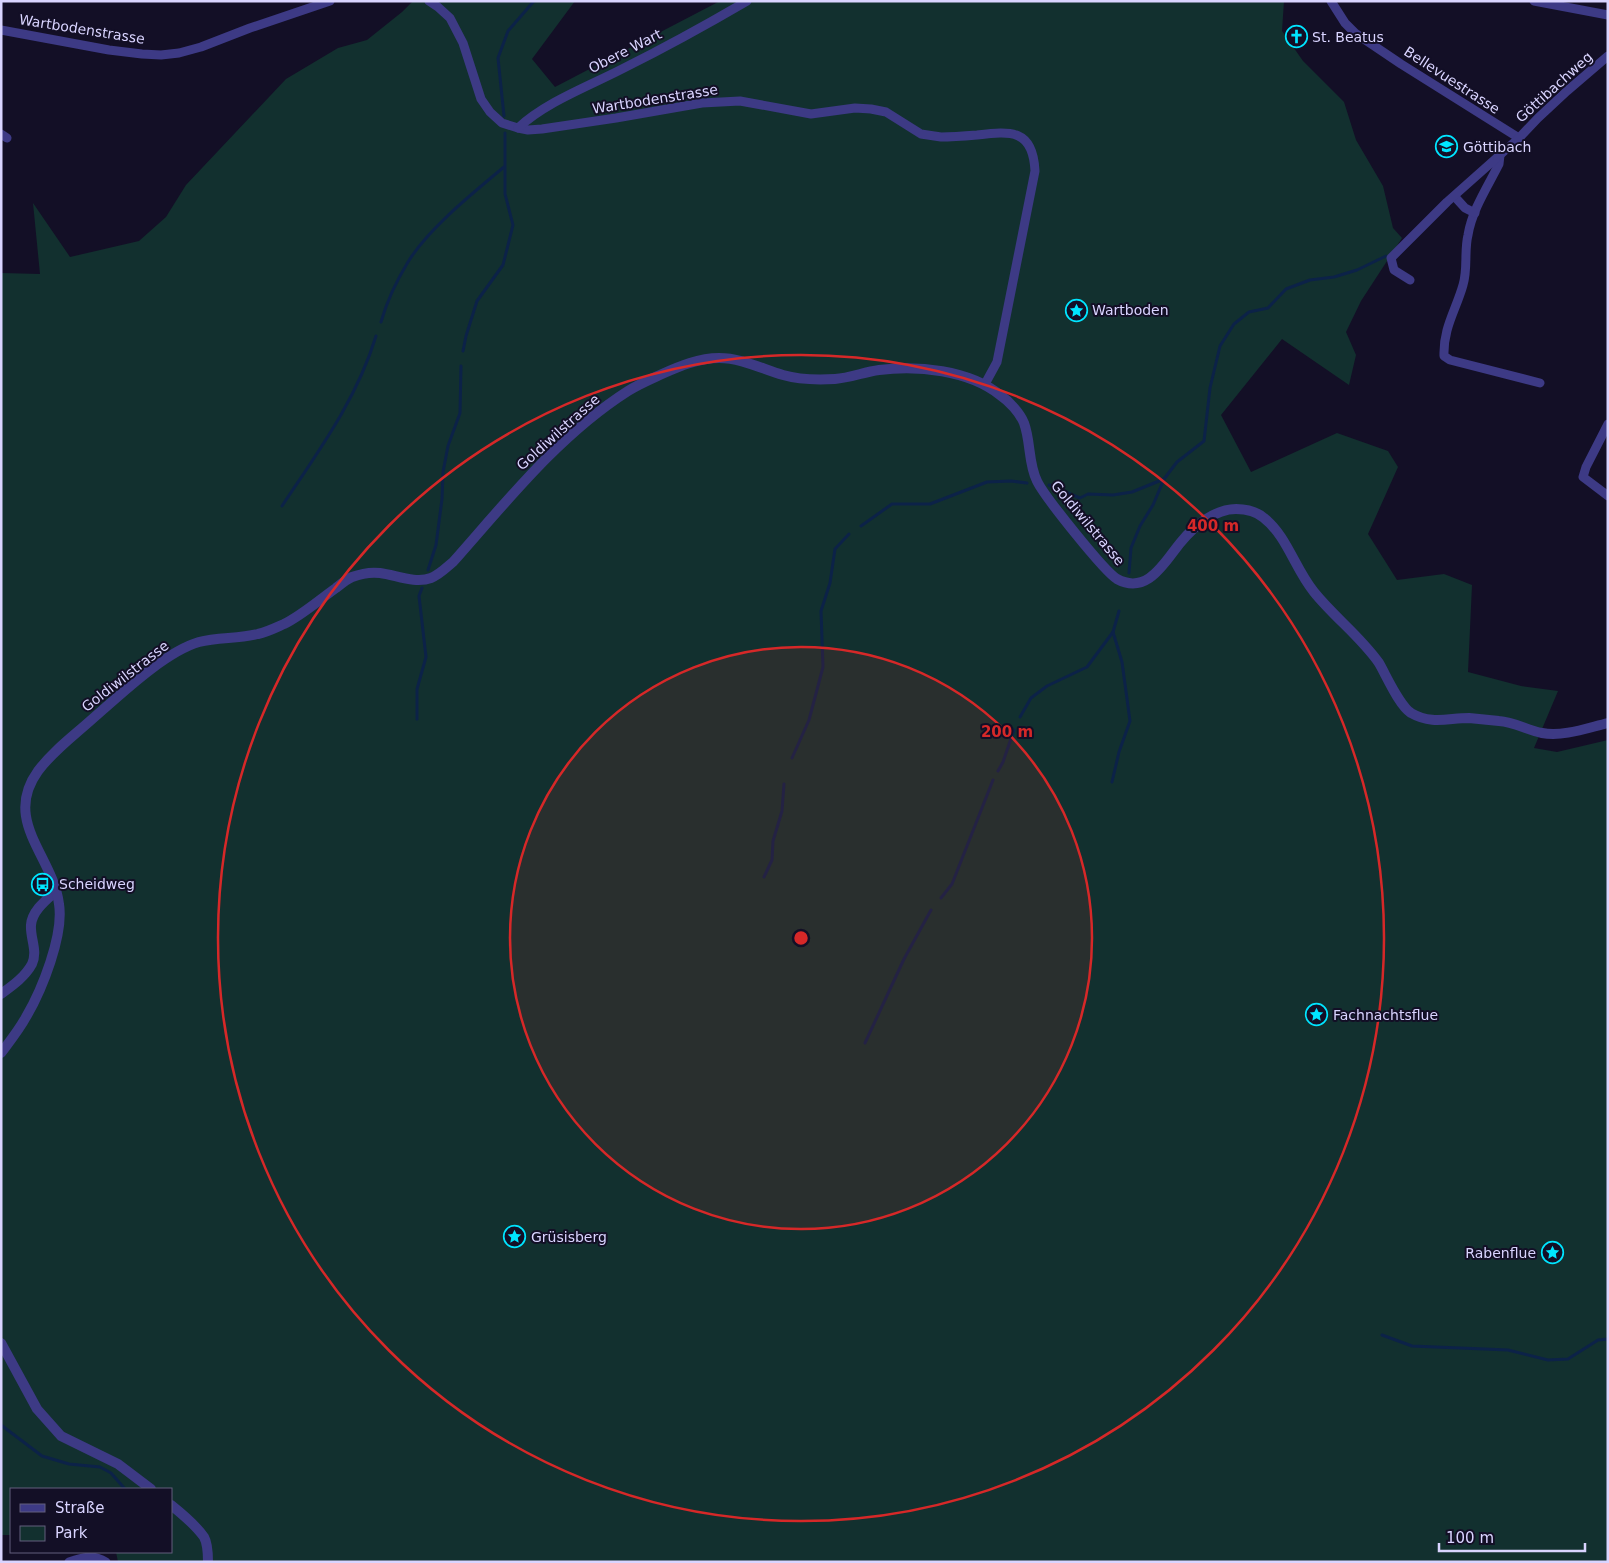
<svg xmlns="http://www.w3.org/2000/svg" width="1609" height="1563" viewBox="0 0 1609 1563" font-family="'DejaVu Sans',sans-serif">
  <style>
    .green { fill: #12302f }
    .lines { fill: none; stroke-linecap: round; stroke-linejoin: round }
    .stream { stroke: #0c2248; stroke-width: 3 }
    .minor { stroke: #3d3a85; stroke-width: 9 }
    .tertiary { stroke: #3d3a85; stroke-width: 10 }
    .ring { fill: none; stroke: #d62828; stroke-width: 2.5 }
    .labels { text-anchor: middle; stroke-width: 4; stroke-linejoin: round; paint-order: stroke }
    .street-label { font-size: 14px; fill: #d9d4ff; stroke: #130f26 }
    .poi-label { font-size: 14px; fill: #d9d4ff; stroke: #130f26; text-anchor: start }
    .centre { fill: #d62828; stroke: #130f26; stroke-width: 2.5 }
    .ring-label { font-size: 15px; text-anchor: middle; font-weight: bold; fill: #d62828; stroke: #130f26; stroke-width: 4; stroke-linejoin: round; paint-order: stroke }
  </style>
  <rect width="100%" height="100%" fill="#130f26"/>
  <path class="green" d="M 413,1 L 575,1 L 532,59 L 555,87 L 720,1 L 1284,1 L 1282,31 L 1303,61 L 1344,102 L 1356,140 L 1383,186 L 1393,228 L 1402,238 L 1361,301 L 1346,332 L 1356,355 L 1349,385 L 1282,339 L 1221,415 L 1251,472 L 1337,433 L 1388,451 L 1398,467 L 1368,534 L 1397,580 L 1444,574 L 1472,585 L 1468,672 L 1521,686 L 1558,691 L 1534,748 L 1557,752 L 1608,740 L 1608,1562 L 118,1562 L 116,1552 L 171,1552 L 171,1489 L 11,1489 L 11,1535 L 1,1535 L 1,273 L 40,274 L 33,203 L 70,257 L 139,241 L 166,217 L 186,185 L 286,79 L 338,48 L 367,40 L 402,12 Z"/>
  <g class="lines">
    <g class="stream">
      <path d="M 504,116 L 498,58 L 508,31 L 534,1"/>
      <path d="M 381,322 C 387,301 397,280 408,262 C 428,229 474,192 504,167"/>
      <path d="M 463,351 L 466,336 L 477,301 L 503,265 L 513,225 L 505,194 L 505,133"/>
      <path d="M 1049,485 L 1080,498 L 1088,494 L 1113,495 L 1132,492 L 1164,479 L 1177,462 L 1204,441 L 1210,388 L 1220,346 L 1234,324 L 1249,312 L 1268,308 L 1286,289 L 1310,280 L 1334,277 L 1357,270 L 1386,256"/>
      <path d="M 282,506 C 318,452 357,399 376,336"/>
      <path d="M 861,526 L 892,504 L 930,504 L 987,482 L 1011,481 L 1027,483"/>
      <path d="M 428,570 L 436,545 L 442,499 L 443,472 L 448,446 L 460,413 L 461,366"/>
      <path d="M 1129,573 L 1131,548 L 1140,526 L 1153,505 L 1164,479"/>
      <path d="M 1020,717 L 1031,698 L 1047,686 L 1087,667 L 1113,632 L 1119,611"/>
      <path d="M 417,719 L 417,689 L 426,657 L 419,596 L 422,588"/>
      <path d="M 792,758 L 809,720 L 823,667 L 821,611 L 830,583 L 835,549 L 849,534"/>
      <path d="M 998,771 L 1003,762 L 1014,730"/>
      <path d="M 1112,782 L 1119,752 L 1130,721 L 1122,662 L 1113,632"/>
      <path d="M 764,877 L 772,860 L 773,841 L 782,811 L 784,784"/>
      <path d="M 941,898 L 952,884 L 993,780"/>
      <path d="M 865,1043 L 904,959 L 931,910"/>
      <path d="M 1382,1335 L 1412,1346 L 1508,1350 L 1548,1360 L 1568,1359 L 1598,1340 L 1608,1339"/>
      <path d="M 1,1425 L 42,1456 L 69,1464 L 100,1467 L 111,1473 L 125,1489"/>
    </g>
    <g class="minor">
      <path d="M 429,1 L 438,7 L 450,18 L 463,43 L 481,99 L 490,112 L 502,123 L 518,128 L 528,130 L 542,129 L 616,118 L 702,103 L 740,101 L 811,114 L 855,108 L 871,109 L 886,112 L 921,134 L 941,137 C 953,137 965,136 977,135 C 1011,131 1033,129 1035,171 L 997,362 L 985,384"/>
      <path d="M 1331,1 L 1345,23 L 1355,33 L 1401,64 L 1519,138"/>
      <path d="M 1534,1 L 1608,15"/>
      <path d="M 1,30 L 109,50 L 142,54 L 161,55 L 179,53 L 201,47 L 250,28 L 330,1"/>
      <path d="M 518,128 C 546,102 587,87 622,69 C 664,48 706,25 747,1"/>
      <path d="M 1,134 L 7,138"/>
      <path d="M 1500,155 L 1499,164 C 1488,186 1472,210 1468,235 C 1464,251 1468,269 1463,285 C 1456,310 1443,328 1444,356 L 1450,360 L 1540,383"/>
      <path d="M 1455,197 L 1465,208 L 1475,213"/>
      <path d="M 1410,280 L 1394,270 L 1391,258 L 1447,202 L 1519,138 L 1538,118 L 1567,91 L 1608,56"/>
      <path d="M 1608,424 L 1586,467 L 1583,477 L 1608,496"/>
      <path d="M 69,1562 C 83,1557 93,1554 106,1562"/>
    </g>
    <g class="tertiary">
      <path d="M 1,994 C 12,986 25,977 32,964 C 38,951 30,938 31,925 C 32,911 46,900 56,891"/>
      <path d="M 1,1053 C 10,1041 19,1030 26,1017 C 42,990 64,935 59,904 C 53,856 2,821 38,771 C 52,752 72,737 90,721 C 118,697 164,652 199,642 C 218,637 238,639 258,634 C 267,632 275,628 284,624 C 302,615 319,600 336,588 C 341,584 347,579 352,577 C 360,574 372,572 380,573 C 396,575 415,584 431,578 C 439,575 446,568 453,562 C 507,501 559,435 628,391 C 639,384 651,379 662,374 C 680,366 699,358 719,358 C 742,358 762,369 783,375 C 800,380 818,380 835,379 C 850,378 864,372 879,370 C 917,365 969,370 1000,395 C 1009,401 1020,413 1024,423 C 1031,442 1028,463 1037,481 C 1044,496 1104,571 1117,579 C 1148,596 1165,561 1181,542 C 1194,526 1215,509 1236,509 C 1247,509 1256,511 1264,518 C 1287,536 1295,569 1314,592 C 1334,617 1360,636 1379,663 C 1387,677 1399,705 1411,713 C 1432,725 1448,718 1469,718 C 1479,719 1489,720 1499,721 C 1514,722 1527,730 1542,733 C 1563,737 1587,728 1608,723"/>
      <path d="M 1,1343 L 37,1409 L 61,1436 L 118,1464 L 151,1489"/>
      <path d="M 171,1505 C 181,1513 197,1527 204,1537 C 208,1544 208,1554 208,1562"/>
    </g>
  </g>
  <circle cx="801" cy="938" r="291" fill="#d62828" fill-opacity=".12"/>
  <g class="ring">
    <circle cx="801" cy="938" r="291"/>
    <circle cx="801" cy="938" r="583"/>
  </g>
  <defs>
    <symbol id="church-ring" viewBox="-11 -11 22 22"><circle r="9.5" fill="#130f26" stroke="#00e5ff" stroke-width="1.5"/><path d="M-1.2-6h2.4v3.5h3.3v2.4h-3.3V6h-2.4V-.1h-3.3v-2.4h3.3Z" fill="#00e5ff"/></symbol>
    <symbol id="school-ring" viewBox="-11 -11 22 22"><circle r="9.5" fill="#130f26" stroke="#00e5ff" stroke-width="1.5"/><path d="M0-5L7-2L0 1L-7-2ZM-4 1L0 2.5L4 1V4Q0 6-4 4Z" fill="#00e5ff"/></symbol>
    <symbol id="sight-ring" viewBox="-11 -11 22 22"><circle r="9.5" fill="#130f26" stroke="#00e5ff" stroke-width="1.5"/><path d="M0-6L1.8-2.2L6-1.7L2.9 1.2L3.7 5.4L0 3.3L-3.7 5.4L-2.9 1.2L-6-1.7L-1.8-2.2Z" fill="#00e5ff"/></symbol>
    <symbol id="bus-ring" viewBox="-11 -11 22 22"><circle r="9.5" fill="#130f26" stroke="#00e5ff" stroke-width="1.5"/><path d="M-5-6H5V4H4V6H2V4H-2V6H-4V4H-5ZM-3.5-4V0h7V-4ZM-3.5 1.2v1.5H-2V1.2ZM2 1.2v1.5H3.5V1.2Z" fill="#00e5ff"/></symbol>
  </defs>
  <g fill-rule="evenodd">
    <use href="#church-ring" x="1284" y="24" width="25" height="25"/>
    <use href="#school-ring" x="1434" y="134" width="25" height="25"/>
    <use href="#sight-ring" x="1064" y="298" width="25" height="25"/>
    <use href="#bus-ring" x="30" y="872" width="25" height="25"/>
    <use href="#sight-ring" x="1304" y="1002" width="25" height="25"/>
    <use href="#sight-ring" x="502" y="1224" width="25" height="25"/>
    <use href="#sight-ring" x="1540" y="1240" width="25" height="25"/>
  </g>
  <g class="labels">
    <g class="street-label">
      <text transform="translate(82 29) rotate(9)" y="5">Wartbodenstrasse</text>
      <text transform="translate(625 51) rotate(-27)" y="5">Obere Wart</text>
      <text transform="translate(1452 80) rotate(33)" y="5">Bellevuestrasse</text>
      <text transform="translate(1554 87) rotate(-42)" y="5">Göttibachweg</text>
      <text transform="translate(655 99) rotate(-9)" y="5">Wartbodenstrasse</text>
      <text transform="translate(558 432) rotate(-42)" y="5">Goldiwilstrasse</text>
      <text transform="translate(1088 523) rotate(50)" y="5">Goldiwilstrasse</text>
      <text transform="translate(125 676) rotate(-38)" y="5">Goldiwilstrasse</text>
    </g>
    <g class="poi-label">
      <text x="1312" y="42">St. Beatus</text>
      <text x="1463" y="152">Göttibach</text>
      <text x="1092" y="315">Wartboden</text>
      <text x="59" y="889">Scheidweg</text>
      <text x="1333" y="1020">Fachnachtsflue</text>
      <text x="531" y="1242">Grüsisberg</text>
      <text x="1536" y="1258" text-anchor="end">Rabenflue</text>
    </g>
  </g>
  <circle cx="801" cy="938" r="8" class="centre"/>
  <g class="ring-label">
    <text x="1213" y="531">400 m</text>
    <text x="1007" y="737">200 m</text>
  </g>
  <rect width="1609" height="1563" fill="none" stroke="#d9d4ff" stroke-width="5"/>
  <rect x="10" y="1488" width="162" height="65" fill="#130f26" stroke="#625e7d"/>
  <rect x="20" y="1504" width="25" height="8" fill="#3d3a85" stroke="#625e7d"/>
  <text x="55" y="1513" font-size="15" fill="#d9d4ff">Straße</text>
  <rect x="20" y="1526" width="25" height="15" fill="#12302f" stroke="#625e7d"/>
  <text x="55" y="1538" font-size="15" fill="#d9d4ff">Park</text>
  <path d="M1439 1543v8h146v-8" fill="none" stroke="#d9d4ff" stroke-width="2.5"/>
  <text x="1446" y="1543" font-size="15" fill="#d9d4ff" stroke="#130f26" stroke-width="4" paint-order="stroke">100 m</text>
</svg>
